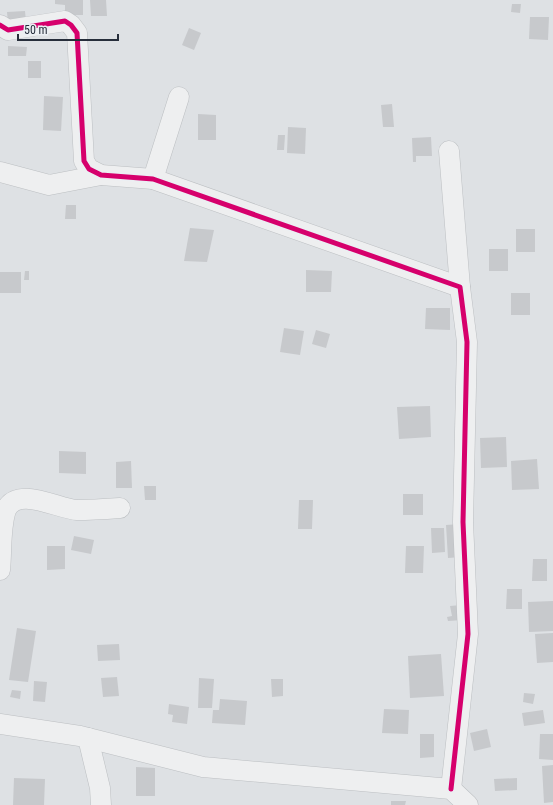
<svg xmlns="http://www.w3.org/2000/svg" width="553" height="805" viewBox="0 0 553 805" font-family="'Roboto Condensed',sans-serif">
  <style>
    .building { fill: #c7c9cc }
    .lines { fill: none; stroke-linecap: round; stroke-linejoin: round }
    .minor-casing { stroke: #bcbfc2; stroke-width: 21 }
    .minor { stroke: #eeeff0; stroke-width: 20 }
    .cycleway-casing { stroke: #ebeff3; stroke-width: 8 }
    .cycleway { stroke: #d6006c; stroke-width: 5 }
  </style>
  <rect width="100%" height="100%" fill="#dee1e4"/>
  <g class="building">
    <path d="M 55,0 L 83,0 L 83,15 L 65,15 L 65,5 L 55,4 Z"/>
    <path d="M 90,0 L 106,0 L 107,16 L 91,16 Z"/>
    <path d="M 512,4 L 521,4 L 520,13 L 511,12 Z"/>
    <path d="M 25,11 L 26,22 L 8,23 L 7,12 Z"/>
    <path d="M 530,17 L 549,17 L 548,40 L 529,39 Z"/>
    <path d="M 189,28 L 201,33 L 194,50 L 182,45 Z"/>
    <path d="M 8,46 L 27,47 L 26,56 L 8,56 Z"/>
    <rect x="28" y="61" width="13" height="17"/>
    <path d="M 44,96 L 63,97 L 61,131 L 43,130 Z"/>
    <path d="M 392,104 L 394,127 L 383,127 L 381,105 Z"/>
    <path d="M 198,114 L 216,115 L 216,140 L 198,140 Z"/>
    <path d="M 288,127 L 306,128 L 305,154 L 287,153 Z"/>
    <path d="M 278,135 L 285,135 L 284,150 L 277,150 Z"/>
    <path d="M 431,137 L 432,156 L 416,156 L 416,162 L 413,162 L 412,138 Z"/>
    <path d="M 66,205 L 76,205 L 76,219 L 65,219 Z"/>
    <path d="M 190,228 L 214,230 L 207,262 L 184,261 Z"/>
    <rect x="516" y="229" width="19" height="23"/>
    <rect x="489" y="249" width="19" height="22"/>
    <path d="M 306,270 L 332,271 L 331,292 L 306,292 Z"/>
    <path d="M 25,271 L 29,271 L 29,280 L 24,280 Z"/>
    <rect x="0" y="272" width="21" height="21"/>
    <rect x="511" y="293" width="19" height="22"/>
    <path d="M 426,308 L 450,308 L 450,330 L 425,329 Z"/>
    <path d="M 284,328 L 304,331 L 300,355 L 280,352 Z"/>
    <path d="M 316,330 L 330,334 L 326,348 L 312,344 Z"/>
    <path d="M 430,406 L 431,437 L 399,439 L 397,407 Z"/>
    <path d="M 506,437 L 507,467 L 481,468 L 480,438 Z"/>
    <path d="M 59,451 L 86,452 L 86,474 L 59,473 Z"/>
    <path d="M 537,459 L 539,489 L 512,490 L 511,461 Z"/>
    <path d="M 131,461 L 132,488 L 116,488 L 116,462 Z"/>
    <path d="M 144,486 L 156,486 L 156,500 L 145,500 Z"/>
    <rect x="403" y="494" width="20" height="21"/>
    <path d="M 299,500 L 313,500 L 312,529 L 298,529 Z"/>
    <path d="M 460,524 L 461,557 L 448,558 L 446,525 Z"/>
    <path d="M 431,528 L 444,528 L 445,552 L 432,553 Z"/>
    <path d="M 74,536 L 94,540 L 91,554 L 71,550 Z"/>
    <path d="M 47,546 L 65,546 L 65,569 L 47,570 Z"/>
    <path d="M 406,546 L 424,546 L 423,573 L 405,573 Z"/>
    <path d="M 533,559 L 547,559 L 547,581 L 532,581 Z"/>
    <path d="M 507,589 L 522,589 L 522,609 L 506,609 Z"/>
    <path d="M 553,601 L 553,631 L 529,632 L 528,602 Z"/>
    <path d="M 461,605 L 463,620 L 448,621 L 447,617 L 452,616 L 450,606 Z"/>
    <path d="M 17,628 L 36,631 L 28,682 L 9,680 Z"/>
    <path d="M 553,633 L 553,662 L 537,663 L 535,634 Z"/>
    <path d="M 119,644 L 120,660 L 98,661 L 97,645 Z"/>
    <path d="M 441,654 L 444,696 L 410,698 L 408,656 Z"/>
    <path d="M 117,677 L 119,696 L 103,697 L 101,678 Z"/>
    <path d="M 199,678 L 214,679 L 212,708 L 198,708 Z"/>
    <path d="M 271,679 L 283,679 L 283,696 L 272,697 Z"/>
    <path d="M 34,681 L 47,682 L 45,702 L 33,701 Z"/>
    <path d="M 12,690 L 21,691 L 20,699 L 10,697 Z"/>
    <path d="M 524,693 L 535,694 L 533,704 L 523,702 Z"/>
    <path d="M 220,699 L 247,701 L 245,725 L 212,723 L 213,710 L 219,710 Z"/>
    <path d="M 169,704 L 189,707 L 187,724 L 172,722 L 173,715 L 168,714 Z"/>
    <path d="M 384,709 L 409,710 L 408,734 L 382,733 Z"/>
    <path d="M 543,710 L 545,723 L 524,726 L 522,713 Z"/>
    <path d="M 487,729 L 491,747 L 474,751 L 470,733 Z"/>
    <path d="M 420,734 L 434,734 L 434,757 L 420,758 Z"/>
    <path d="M 540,734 L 553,734 L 553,760 L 539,759 Z"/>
    <path d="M 553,765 L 553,802 L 544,803 L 542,766 Z"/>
    <path d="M 136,767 L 155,768 L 155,796 L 136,796 Z"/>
    <path d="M 14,778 L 45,779 L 44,805 L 13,805 Z"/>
    <path d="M 517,778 L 517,790 L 495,791 L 494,779 Z"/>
    <path d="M 391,801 L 406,801 L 405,805 L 391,805 Z"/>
  </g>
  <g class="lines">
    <defs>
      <g id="minor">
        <path d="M 0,25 L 8,30 L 65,21 L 71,25 L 77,33 L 84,161 L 89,169 L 101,175 L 153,179 L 460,287 L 467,342 L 463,522 L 468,634 L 451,789"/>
        <path d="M 449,151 L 460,287"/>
        <path d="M 0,172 L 49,185 L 101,175"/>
        <path d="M 153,179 L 179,97"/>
        <path d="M 0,570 C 2,551 0,528 6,510 C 17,485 58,509 77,510 C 91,510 106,509 120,508"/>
        <path d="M 0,724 L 80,736 L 203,767 L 451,789 L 468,805"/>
        <path d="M 88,738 L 100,788 L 101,805"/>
      </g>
    </defs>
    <use href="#minor" class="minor-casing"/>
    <use href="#minor" class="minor"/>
    <defs>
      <path id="cycleway" d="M 0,25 L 8,30 L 65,21 L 71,25 L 77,33 L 84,161 L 89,169 L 101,175 L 153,179 L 460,287 L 467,342 L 463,522 L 468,634 L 451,789"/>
    </defs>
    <use href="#cycleway" class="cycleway-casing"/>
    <use href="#cycleway" class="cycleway"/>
  </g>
  <path d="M18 34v6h100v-6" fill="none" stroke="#272e3b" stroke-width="2"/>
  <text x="24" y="34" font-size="12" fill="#272e3b" stroke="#ebeff3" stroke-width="3" paint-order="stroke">50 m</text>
</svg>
